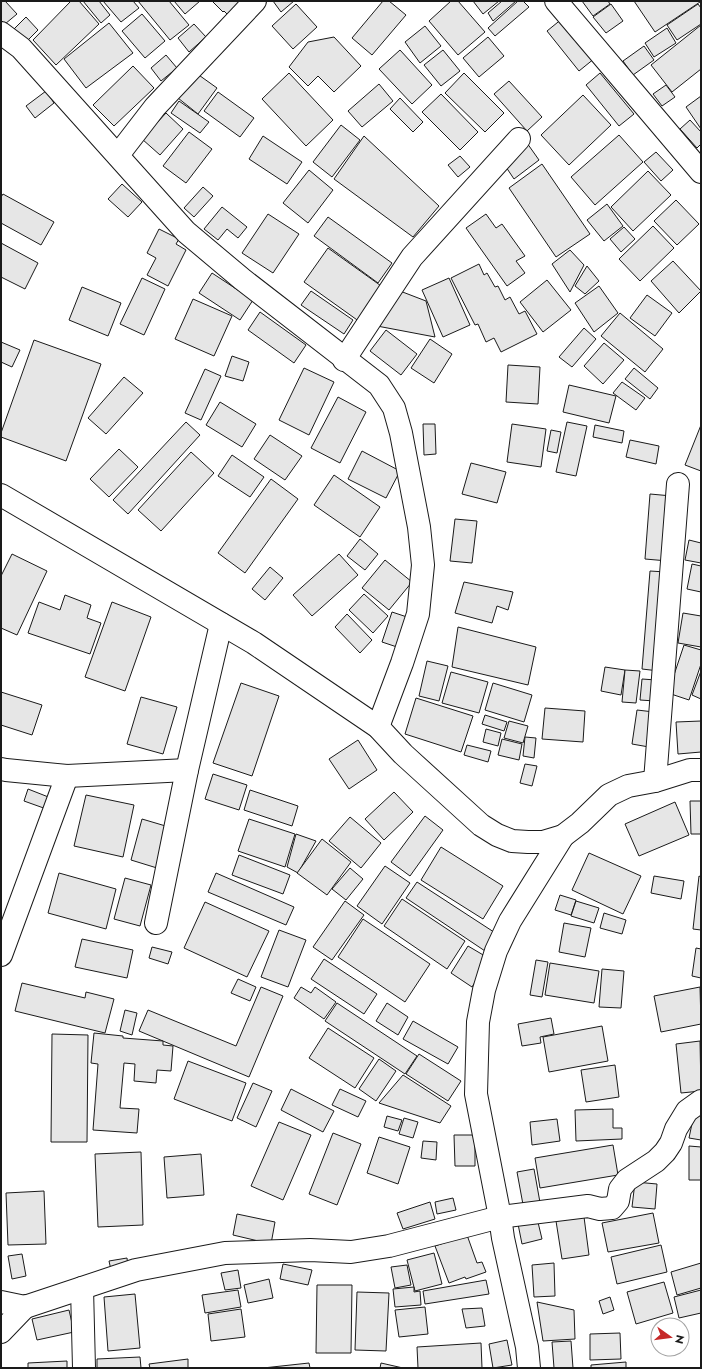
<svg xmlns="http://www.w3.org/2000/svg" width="702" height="1369" viewBox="0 0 702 1369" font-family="Jost,sans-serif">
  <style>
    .building { fill: #e6e6e6; stroke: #1a1a1a }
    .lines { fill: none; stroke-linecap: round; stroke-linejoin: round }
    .minor-casing { stroke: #1a1a1a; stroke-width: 24 }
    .minor { stroke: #fff; stroke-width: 22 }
  </style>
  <rect width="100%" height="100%" fill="#fff"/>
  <g class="building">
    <path d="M 1,1 L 5,1 L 17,14 L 5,24 L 1,20 Z"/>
    <path d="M 71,1 L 79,1 L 99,24 L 56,65 L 33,40 Z"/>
    <path d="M 83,1 L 99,1 L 110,15 L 101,23 Z"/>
    <path d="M 103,1 L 133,1 L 139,8 L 121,22 Z"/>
    <path d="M 138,1 L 169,1 L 189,25 L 170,40 Z"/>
    <path d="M 174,1 L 200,1 L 185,14 Z"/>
    <path d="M 212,1 L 246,1 L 230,17 L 224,11 L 223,12 Z"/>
    <path d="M 273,1 L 294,1 L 281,12 Z"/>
    <path d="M 383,1 L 389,1 L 406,15 L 372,55 L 352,38 Z"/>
    <path d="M 451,1 L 458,1 L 485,32 L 458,55 L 429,21 Z"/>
    <path d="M 473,1 L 499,1 L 483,14 Z"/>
    <path d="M 502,1 L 516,1 L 493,21 L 488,13 Z"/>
    <path d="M 518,1 L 523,1 L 529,7 L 495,36 L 488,28 Z"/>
    <path d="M 582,1 L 608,1 L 610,4 L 593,16 Z"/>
    <path d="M 634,1 L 699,1 L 700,2 L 655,32 Z"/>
    <path d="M 296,4 L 317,27 L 293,49 L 272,26 Z"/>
    <path d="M 611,4 L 623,21 L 606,33 L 593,17 Z"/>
    <path d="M 698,4 L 701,8 L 701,24 L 677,40 L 667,25 Z"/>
    <path d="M 142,14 L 165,41 L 145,58 L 122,31 Z"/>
    <path d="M 26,17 L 38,30 L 24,44 L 12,31 Z"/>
    <path d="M 563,18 L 595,58 L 579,71 L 547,31 Z"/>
    <path d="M 109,23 L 133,53 L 86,88 L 64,59 Z"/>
    <path d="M 194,24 L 206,37 L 189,52 L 178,38 Z"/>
    <path d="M 701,25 L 701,69 L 672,92 L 651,65 Z"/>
    <path d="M 425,26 L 441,46 L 420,63 L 405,42 Z"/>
    <path d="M 667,28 L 676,43 L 654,57 L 645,43 Z"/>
    <path d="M 334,37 L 361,66 L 334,92 L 318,76 L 308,86 L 289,67 L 308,42 Z"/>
    <path d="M 488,37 L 504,56 L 479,77 L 463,58 Z"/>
    <path d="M 644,46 L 654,60 L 633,75 L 623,61 Z"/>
    <path d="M 400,50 L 432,85 L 412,104 L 379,69 Z"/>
    <path d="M 443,50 L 460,71 L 441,86 L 424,65 Z"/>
    <path d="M 166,55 L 177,68 L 161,81 L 151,68 Z"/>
    <path d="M 133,66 L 154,88 L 114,126 L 93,105 Z"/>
    <path d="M 196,73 L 217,88 L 198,114 L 178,98 Z"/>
    <path d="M 289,73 L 333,120 L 306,146 L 262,99 Z"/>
    <path d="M 464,73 L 504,113 L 485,132 L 445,93 Z"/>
    <path d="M 600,73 L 634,114 L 619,126 L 586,85 Z"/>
    <path d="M 509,81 L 542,117 L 527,131 L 494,94 Z"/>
    <path d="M 379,84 L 393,101 L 362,127 L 348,111 Z"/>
    <path d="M 666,85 L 675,97 L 662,106 L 653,94 Z"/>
    <path d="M 46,91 L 54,103 L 35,118 L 26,106 Z"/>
    <path d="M 218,92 L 254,118 L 240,137 L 204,111 Z"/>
    <path d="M 441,94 L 478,132 L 460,150 L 422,112 Z"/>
    <path d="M 583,95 L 611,125 L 569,165 L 541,135 Z"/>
    <path d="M 701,96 L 701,129 L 686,107 Z"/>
    <path d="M 400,98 L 423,122 L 413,132 L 390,109 Z"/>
    <path d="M 179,101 L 209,122 L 200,133 L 171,113 Z"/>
    <path d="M 166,113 L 183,129 L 160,155 L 142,139 Z"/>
    <path d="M 690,120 L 701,132 L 701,144 L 697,148 L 680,129 Z"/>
    <path d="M 341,125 L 360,140 L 332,177 L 313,162 Z"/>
    <path d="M 189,132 L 212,149 L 186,183 L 163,166 Z"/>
    <path d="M 619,135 L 643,162 L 595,205 L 571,177 Z"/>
    <path d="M 263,136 L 302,162 L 287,184 L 249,159 Z"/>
    <path d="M 364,136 L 439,206 L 413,237 L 334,179 Z"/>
    <path d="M 527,143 L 539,160 L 514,179 L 502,161 Z"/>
    <path d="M 656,152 L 673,170 L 661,181 L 644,162 Z"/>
    <path d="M 460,156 L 470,167 L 458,177 L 448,165 Z"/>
    <path d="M 542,164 L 590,234 L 556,257 L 509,188 Z"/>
    <path d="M 309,170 L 333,190 L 308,223 L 283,203 Z"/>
    <path d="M 648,171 L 671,195 L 633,231 L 611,207 Z"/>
    <path d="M 122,184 L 142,202 L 128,217 L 108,199 Z"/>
    <path d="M 203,187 L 213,196 L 194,217 L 184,208 Z"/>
    <path d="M 3,194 L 54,222 L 41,245 L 1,223 L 1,197 Z"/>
    <path d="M 676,200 L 699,224 L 677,245 L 654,221 Z"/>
    <path d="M 607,204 L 623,226 L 604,241 L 587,220 Z"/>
    <path d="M 222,207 L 247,227 L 238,238 L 227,229 L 218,240 L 204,229 Z"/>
    <path d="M 268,214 L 299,234 L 273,273 L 242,253 Z"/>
    <path d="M 486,214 L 496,228 L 502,224 L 525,256 L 516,261 L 525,273 L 507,286 L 466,228 Z"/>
    <path d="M 328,217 L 392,263 L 378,283 L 314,236 Z"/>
    <path d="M 653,226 L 674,248 L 640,281 L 619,259 Z"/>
    <path d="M 624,227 L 635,239 L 621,252 L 610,239 Z"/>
    <path d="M 159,229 L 179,239 L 176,244 L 186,250 L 168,286 L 147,275 L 156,258 L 147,253 Z"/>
    <path d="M 1,243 L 38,263 L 25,289 L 1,277 Z"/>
    <path d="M 328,248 L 384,288 L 360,322 L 304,282 Z"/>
    <path d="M 570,250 L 584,265 L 570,292 L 552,264 Z"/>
    <path d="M 673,261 L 701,291 L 679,313 L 651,281 Z"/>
    <path d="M 479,264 L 484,275 L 487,273 L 495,287 L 498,286 L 505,300 L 510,297 L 519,314 L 525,311 L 537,334 L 501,352 L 494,338 L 486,342 L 478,324 L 475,325 L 451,278 Z"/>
    <path d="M 587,266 L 599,281 L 585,294 L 575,286 Z"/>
    <path d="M 212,273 L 253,300 L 240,320 L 199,293 Z"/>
    <path d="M 142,278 L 165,289 L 144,335 L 120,324 Z"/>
    <path d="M 449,278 L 470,325 L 443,337 L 422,290 Z"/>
    <path d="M 547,280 L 571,310 L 543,332 L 520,302 Z"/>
    <path d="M 599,286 L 618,313 L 594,332 L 575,303 Z"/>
    <path d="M 82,287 L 121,303 L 108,336 L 69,320 Z"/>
    <path d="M 311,291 L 353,320 L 344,334 L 301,305 Z"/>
    <path d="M 400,291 L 426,301 L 435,337 L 377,326 Z"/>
    <path d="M 647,295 L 672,313 L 655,336 L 630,318 Z"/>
    <path d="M 193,299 L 232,316 L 214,356 L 175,339 Z"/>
    <path d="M 260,312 L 306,345 L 294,363 L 248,330 Z"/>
    <path d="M 620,313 L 663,349 L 645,372 L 601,336 Z"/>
    <path d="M 584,328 L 596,339 L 572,367 L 559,357 Z"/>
    <path d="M 386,330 L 417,354 L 401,375 L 370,351 Z"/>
    <path d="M 430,339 L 452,354 L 434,383 L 411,368 Z"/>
    <path d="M 34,340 L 101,364 L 66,461 L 1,437 L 1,433 Z"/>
    <path d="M 1,342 L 20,350 L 12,367 L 1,362 Z"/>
    <path d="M 604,343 L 624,360 L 603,384 L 584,366 Z"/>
    <path d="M 232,356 L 249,362 L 243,381 L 225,376 Z"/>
    <path d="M 508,365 L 540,367 L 538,404 L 506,402 Z"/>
    <path d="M 304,368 L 334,382 L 309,435 L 279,420 Z"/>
    <path d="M 634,368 L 658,388 L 650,399 L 625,379 Z"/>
    <path d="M 205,369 L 221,376 L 201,420 L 185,413 Z"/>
    <path d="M 124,377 L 143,393 L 106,434 L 88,418 Z"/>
    <path d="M 622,382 L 645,398 L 636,410 L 613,393 Z"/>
    <path d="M 569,385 L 616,396 L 609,423 L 563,412 Z"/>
    <path d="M 338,397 L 366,412 L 340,463 L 311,448 Z"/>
    <path d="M 220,402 L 256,424 L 242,447 L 206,425 Z"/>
    <path d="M 186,422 L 200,435 L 128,514 L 113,500 Z"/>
    <path d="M 567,422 L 587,426 L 576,476 L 556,472 Z"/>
    <path d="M 423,424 L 435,424 L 436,454 L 424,455 Z"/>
    <path d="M 512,424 L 546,429 L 541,467 L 507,462 Z"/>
    <path d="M 595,425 L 624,431 L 622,443 L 593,437 Z"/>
    <path d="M 701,425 L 701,471 L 685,465 Z"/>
    <path d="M 551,430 L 561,432 L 557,453 L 547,451 Z"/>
    <path d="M 270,435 L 302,456 L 285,480 L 254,459 Z"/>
    <path d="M 630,440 L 659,446 L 656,464 L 626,457 Z"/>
    <path d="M 119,449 L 138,467 L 109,497 L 90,479 Z"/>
    <path d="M 362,451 L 400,471 L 386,498 L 348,479 Z"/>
    <path d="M 191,452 L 214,473 L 161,531 L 138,510 Z"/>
    <path d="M 232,455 L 264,477 L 250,497 L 218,476 Z"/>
    <path d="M 471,463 L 506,472 L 497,503 L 462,494 Z"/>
    <path d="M 334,475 L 380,507 L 360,537 L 314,505 Z"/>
    <path d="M 271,479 L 298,499 L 245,573 L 218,553 Z"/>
    <path d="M 650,494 L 672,496 L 668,561 L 645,559 Z"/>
    <path d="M 455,519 L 477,521 L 472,563 L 450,561 Z"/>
    <path d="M 360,539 L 378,554 L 365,570 L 347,556 Z"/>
    <path d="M 689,540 L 701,543 L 701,563 L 685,560 Z"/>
    <path d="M 12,554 L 47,571 L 17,635 L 1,628 L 1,576 Z"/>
    <path d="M 339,554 L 358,575 L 312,616 L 293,595 Z"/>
    <path d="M 385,560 L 412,582 L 389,610 L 362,588 Z"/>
    <path d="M 692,564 L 701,566 L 701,592 L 687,589 Z"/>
    <path d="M 270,567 L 283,578 L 265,600 L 252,589 Z"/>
    <path d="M 650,571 L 666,572 L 659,671 L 642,669 Z"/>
    <path d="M 464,582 L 513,592 L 508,610 L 497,606 L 492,623 L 455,613 Z"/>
    <path d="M 364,594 L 388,616 L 373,633 L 349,610 Z"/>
    <path d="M 65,595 L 91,605 L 87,618 L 101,623 L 90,654 L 28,633 L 39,602 L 60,610 Z"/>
    <path d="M 112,602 L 151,617 L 125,691 L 85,677 Z"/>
    <path d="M 392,612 L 413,619 L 403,649 L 382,642 Z"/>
    <path d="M 683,613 L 701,616 L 701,647 L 678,643 Z"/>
    <path d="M 347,614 L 372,640 L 360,653 L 335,627 Z"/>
    <path d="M 458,627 L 536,647 L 528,685 L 452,667 Z"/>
    <path d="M 684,645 L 701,650 L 701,664 L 689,700 L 668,693 Z"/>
    <path d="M 427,661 L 448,666 L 439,701 L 419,696 Z"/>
    <path d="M 605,667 L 625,670 L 621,695 L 601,691 Z"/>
    <path d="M 625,670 L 640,671 L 636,703 L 622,702 Z"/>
    <path d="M 701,671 L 701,699 L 692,695 Z"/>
    <path d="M 451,672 L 488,682 L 479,713 L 442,703 Z"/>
    <path d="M 642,679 L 656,680 L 655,701 L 640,700 Z"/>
    <path d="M 241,683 L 279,696 L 252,776 L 213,763 Z"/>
    <path d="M 493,683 L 532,695 L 524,722 L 485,710 Z"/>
    <path d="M 1,692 L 42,705 L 32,735 L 1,725 Z"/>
    <path d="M 141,697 L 177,707 L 163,754 L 127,744 Z"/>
    <path d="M 416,698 L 473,716 L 461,752 L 405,734 Z"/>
    <path d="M 545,708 L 585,711 L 583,742 L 542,739 Z"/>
    <path d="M 637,710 L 654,712 L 649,747 L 632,744 Z"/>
    <path d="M 485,715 L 507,722 L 504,731 L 482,724 Z"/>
    <path d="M 509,721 L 528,726 L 523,743 L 504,738 Z"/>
    <path d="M 701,721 L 701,752 L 678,754 L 676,722 Z"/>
    <path d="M 486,729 L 501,733 L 498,746 L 483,742 Z"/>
    <path d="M 525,737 L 536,738 L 534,758 L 523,756 Z"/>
    <path d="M 502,739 L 522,744 L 519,760 L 498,755 Z"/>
    <path d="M 358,740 L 377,770 L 349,789 L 329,759 Z"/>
    <path d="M 467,745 L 491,751 L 488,762 L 464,755 Z"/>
    <path d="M 525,764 L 537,766 L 532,786 L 520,783 Z"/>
    <path d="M 213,774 L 247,785 L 239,810 L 205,799 Z"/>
    <path d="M 28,789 L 56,800 L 52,811 L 24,801 Z"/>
    <path d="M 250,790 L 298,806 L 292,826 L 244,810 Z"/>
    <path d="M 394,792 L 413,812 L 384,840 L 365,819 Z"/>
    <path d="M 86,795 L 134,805 L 123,857 L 74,846 Z"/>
    <path d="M 690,801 L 701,801 L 701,834 L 691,834 Z"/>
    <path d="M 675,802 L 689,835 L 639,856 L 625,824 Z"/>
    <path d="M 425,816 L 443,830 L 410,876 L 391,862 Z"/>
    <path d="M 350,817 L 381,843 L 361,868 L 329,841 Z"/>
    <path d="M 142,819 L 169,827 L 157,868 L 131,860 Z"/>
    <path d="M 249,819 L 295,834 L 285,867 L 238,851 Z"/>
    <path d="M 296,834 L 316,841 L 298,873 L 287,867 Z"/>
    <path d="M 322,839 L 351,862 L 327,895 L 297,873 Z"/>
    <path d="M 441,847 L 503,886 L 483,919 L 421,880 Z"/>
    <path d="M 589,853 L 641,876 L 623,914 L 572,890 Z"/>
    <path d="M 239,855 L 290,875 L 283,894 L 232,875 Z"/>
    <path d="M 385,866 L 410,883 L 382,924 L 357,906 Z"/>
    <path d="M 350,868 L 363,879 L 346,900 L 332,889 Z"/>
    <path d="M 59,873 L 116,889 L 106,929 L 48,913 Z"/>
    <path d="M 216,873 L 294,907 L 286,925 L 208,892 Z"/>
    <path d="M 654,876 L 684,881 L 681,899 L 651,893 Z"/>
    <path d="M 699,876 L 701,877 L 701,930 L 693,929 Z"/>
    <path d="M 125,878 L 151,885 L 140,926 L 114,919 Z"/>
    <path d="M 417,882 L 500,936 L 488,953 L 406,898 Z"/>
    <path d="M 560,895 L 576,900 L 571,915 L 555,910 Z"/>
    <path d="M 402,899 L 465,941 L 447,969 L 384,926 Z"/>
    <path d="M 345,901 L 364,915 L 332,960 L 313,947 Z"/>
    <path d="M 576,901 L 599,908 L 594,923 L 571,916 Z"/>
    <path d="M 205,902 L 269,931 L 247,977 L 184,948 Z"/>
    <path d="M 604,913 L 626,920 L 622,934 L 600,928 Z"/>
    <path d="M 363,919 L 430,964 L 405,1002 L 338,957 Z"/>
    <path d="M 564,923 L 591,928 L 585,957 L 559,952 Z"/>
    <path d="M 279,930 L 306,940 L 288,987 L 261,977 Z"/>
    <path d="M 82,939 L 133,950 L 127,978 L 75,967 Z"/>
    <path d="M 468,946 L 490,959 L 472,987 L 451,973 Z"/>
    <path d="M 152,947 L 172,952 L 168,964 L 149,958 Z"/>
    <path d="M 696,948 L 701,949 L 701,978 L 692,976 Z"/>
    <path d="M 324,959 L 377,994 L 364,1014 L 311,979 Z"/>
    <path d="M 536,960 L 548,962 L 542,997 L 530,995 Z"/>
    <path d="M 550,963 L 599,971 L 594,1003 L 545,995 Z"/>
    <path d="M 602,969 L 624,971 L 621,1008 L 599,1007 Z"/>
    <path d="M 238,979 L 256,987 L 250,1001 L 231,993 Z"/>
    <path d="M 22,983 L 85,998 L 86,992 L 114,999 L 105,1033 L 15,1011 Z"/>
    <path d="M 261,987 L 283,996 L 249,1077 L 139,1031 L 148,1010 L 236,1046 Z"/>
    <path d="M 301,987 L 311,993 L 315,987 L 336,1002 L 324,1019 L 294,998 Z"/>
    <path d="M 700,987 L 701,1024 L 661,1032 L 654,996 Z"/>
    <path d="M 337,1003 L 417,1056 L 405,1074 L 325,1021 Z"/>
    <path d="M 387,1003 L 408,1017 L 398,1035 L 376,1021 Z"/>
    <path d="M 125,1010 L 137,1013 L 132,1035 L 120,1031 Z"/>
    <path d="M 551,1018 L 554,1034 L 540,1037 L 541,1043 L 522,1046 L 518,1024 Z"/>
    <path d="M 413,1021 L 458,1047 L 448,1064 L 403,1039 Z"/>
    <path d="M 602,1026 L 608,1061 L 549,1072 L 543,1037 Z"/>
    <path d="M 328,1028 L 374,1058 L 355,1088 L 309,1058 Z"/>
    <path d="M 94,1033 L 123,1036 L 123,1038 L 163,1041 L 163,1045 L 173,1046 L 171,1071 L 157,1070 L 156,1083 L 134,1081 L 135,1064 L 124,1063 L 120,1108 L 139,1109 L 137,1133 L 93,1130 L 98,1064 L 91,1063 Z"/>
    <path d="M 52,1034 L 88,1035 L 87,1142 L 51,1142 Z"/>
    <path d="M 700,1041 L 701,1091 L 681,1093 L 676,1044 Z"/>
    <path d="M 419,1054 L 461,1081 L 448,1101 L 406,1074 Z"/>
    <path d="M 379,1059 L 396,1071 L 376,1101 L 359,1089 Z"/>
    <path d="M 188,1061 L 246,1083 L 232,1121 L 174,1099 Z"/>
    <path d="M 615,1065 L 619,1097 L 586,1102 L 581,1070 Z"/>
    <path d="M 403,1075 L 451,1106 L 440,1123 L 379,1103 Z"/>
    <path d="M 253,1083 L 272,1091 L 256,1127 L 237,1118 Z"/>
    <path d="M 291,1089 L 334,1111 L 323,1132 L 281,1110 Z"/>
    <path d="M 340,1089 L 366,1101 L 358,1117 L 332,1105 Z"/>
    <path d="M 613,1109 L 613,1128 L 622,1128 L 622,1139 L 576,1141 L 575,1110 Z"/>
    <path d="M 694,1114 L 701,1115 L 701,1140 L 689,1138 Z"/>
    <path d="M 387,1116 L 402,1120 L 398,1131 L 384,1127 Z"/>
    <path d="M 404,1118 L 418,1122 L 413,1138 L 399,1134 Z"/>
    <path d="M 557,1119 L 560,1141 L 532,1145 L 530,1122 Z"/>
    <path d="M 279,1122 L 311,1135 L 283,1200 L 251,1186 Z"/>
    <path d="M 333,1133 L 361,1144 L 337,1205 L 309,1194 Z"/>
    <path d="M 454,1135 L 475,1135 L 475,1166 L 455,1166 Z"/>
    <path d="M 379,1137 L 410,1147 L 398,1184 L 367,1173 Z"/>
    <path d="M 423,1141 L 437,1142 L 436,1160 L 421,1158 Z"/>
    <path d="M 613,1145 L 618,1175 L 540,1188 L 535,1158 Z"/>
    <path d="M 689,1146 L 701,1147 L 701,1180 L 689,1180 Z"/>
    <path d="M 141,1152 L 143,1225 L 98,1227 L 95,1154 Z"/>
    <path d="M 201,1154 L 204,1195 L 167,1198 L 164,1157 Z"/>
    <path d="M 534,1169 L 541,1208 L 524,1210 L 517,1172 Z"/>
    <path d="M 635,1182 L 657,1184 L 655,1209 L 632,1207 Z"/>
    <path d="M 44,1191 L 46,1244 L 8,1245 L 6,1193 Z"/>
    <path d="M 453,1198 L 456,1210 L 437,1214 L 435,1202 Z"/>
    <path d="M 430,1202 L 435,1219 L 403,1229 L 397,1213 Z"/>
    <path d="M 653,1213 L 659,1243 L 608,1252 L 602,1223 Z"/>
    <path d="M 237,1214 L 275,1222 L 271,1244 L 233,1235 Z"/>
    <path d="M 536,1214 L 542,1239 L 522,1244 L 517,1219 Z"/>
    <path d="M 584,1217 L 589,1255 L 562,1259 L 556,1221 Z"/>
    <path d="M 467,1235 L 477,1263 L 482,1262 L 486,1272 L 466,1279 L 465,1277 L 449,1283 L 435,1246 Z"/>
    <path d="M 661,1245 L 667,1272 L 617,1284 L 611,1257 Z"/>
    <path d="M 434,1253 L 442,1284 L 415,1291 L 407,1260 Z"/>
    <path d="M 22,1254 L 26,1276 L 12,1279 L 8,1256 Z"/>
    <path d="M 127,1258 L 128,1267 L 111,1270 L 109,1261 Z"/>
    <path d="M 554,1263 L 555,1296 L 534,1297 L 532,1265 Z"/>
    <path d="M 701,1263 L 701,1288 L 677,1295 L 671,1272 Z"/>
    <path d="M 283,1264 L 312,1270 L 308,1285 L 280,1279 Z"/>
    <path d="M 407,1265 L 411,1285 L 395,1288 L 391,1267 Z"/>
    <path d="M 238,1270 L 241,1288 L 225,1290 L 221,1273 Z"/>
    <path d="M 269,1279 L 273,1298 L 248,1303 L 244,1285 Z"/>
    <path d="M 486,1280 L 489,1294 L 425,1304 L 423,1291 Z"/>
    <path d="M 664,1282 L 673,1313 L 636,1324 L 627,1292 Z"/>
    <path d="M 317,1285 L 352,1285 L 351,1353 L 316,1353 Z"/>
    <path d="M 414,1287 L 414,1292 L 420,1291 L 421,1305 L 395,1307 L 393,1289 Z"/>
    <path d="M 238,1290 L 241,1307 L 205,1313 L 202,1295 Z"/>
    <path d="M 701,1290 L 701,1313 L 679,1318 L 674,1297 Z"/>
    <path d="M 357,1292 L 389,1293 L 386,1351 L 355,1350 Z"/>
    <path d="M 135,1294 L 140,1348 L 108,1351 L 104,1297 Z"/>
    <path d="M 610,1297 L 614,1310 L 603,1314 L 599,1301 Z"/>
    <path d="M 537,1302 L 574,1310 L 575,1339 L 543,1341 Z"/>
    <path d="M 425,1307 L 428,1334 L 399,1337 L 395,1310 Z"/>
    <path d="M 482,1308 L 485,1326 L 466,1328 L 462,1309 Z"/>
    <path d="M 241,1309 L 245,1337 L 211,1341 L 208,1314 Z"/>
    <path d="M 69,1310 L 74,1332 L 37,1340 L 32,1319 Z"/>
    <path d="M 620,1333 L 621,1359 L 590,1360 L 590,1334 Z"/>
    <path d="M 507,1340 L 512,1365 L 493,1368 L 489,1344 Z"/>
    <path d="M 571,1341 L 573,1368 L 554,1368 L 552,1342 Z"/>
    <path d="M 481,1343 L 482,1368 L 418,1368 L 417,1347 Z"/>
    <path d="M 140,1357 L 141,1368 L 97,1368 L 97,1359 Z"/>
    <path d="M 188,1359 L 188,1368 L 150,1368 L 149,1364 Z"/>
    <path d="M 67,1361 L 67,1368 L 28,1368 L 28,1363 Z"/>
    <path d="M 626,1362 L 626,1368 L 591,1368 L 591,1365 Z"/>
    <path d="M 309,1363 L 310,1368 L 263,1368 Z"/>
    <path d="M 381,1363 L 403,1368 L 380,1368 Z"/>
  </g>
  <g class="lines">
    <defs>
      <g id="minor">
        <path d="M 556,1 L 701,172"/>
        <path d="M 1,33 L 21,48 L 186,232 L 242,279 L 379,385 L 394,408 L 401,433 L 419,527 L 423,565 L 418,614 L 402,663 L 378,727"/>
        <path d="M 118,155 L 155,107 L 255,1"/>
        <path d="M 344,360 L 412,257 L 519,139"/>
        <path d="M 1,495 L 254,643 L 378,727 L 403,754 L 481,825 L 497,835 L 512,841 L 528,842 L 543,842 L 563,836 L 580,823 L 609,795 L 628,786 L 655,781 L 690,770 L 701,770"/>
        <path d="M 1,769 L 6,770 L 67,776 L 187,770"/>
        <path d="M 655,781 L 678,484"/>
        <path d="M 156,923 L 187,770 L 221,624"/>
        <path d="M 1,955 L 67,776"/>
        <path d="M 82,1288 L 84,1368"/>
        <path d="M 1,1302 L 25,1307 L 136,1270 L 225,1253 L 310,1250 L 351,1252 L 389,1246 L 500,1217 L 588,1206 L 600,1209 L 612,1208 L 618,1201 L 620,1189 L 627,1180 L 656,1161 L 665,1152 L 671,1143 L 676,1129 L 687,1111 L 701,1101"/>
        <path d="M 1,1332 L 25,1307"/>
        <path d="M 529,1368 L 527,1347 L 503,1238 L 500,1217 L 476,1094 L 478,1022 L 484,990 L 496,951 L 510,921 L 563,836"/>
      </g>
    </defs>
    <use href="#minor" class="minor-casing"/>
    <use href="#minor" class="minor"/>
  </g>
  <rect width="702" height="1369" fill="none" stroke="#1a1a1a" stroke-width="4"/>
  <g transform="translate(670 1337) rotate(104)"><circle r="19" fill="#ffffff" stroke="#a3a3a3"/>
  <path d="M0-3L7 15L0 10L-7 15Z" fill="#c62828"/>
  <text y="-6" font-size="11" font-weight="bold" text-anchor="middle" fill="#1a1a1a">N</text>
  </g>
</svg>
